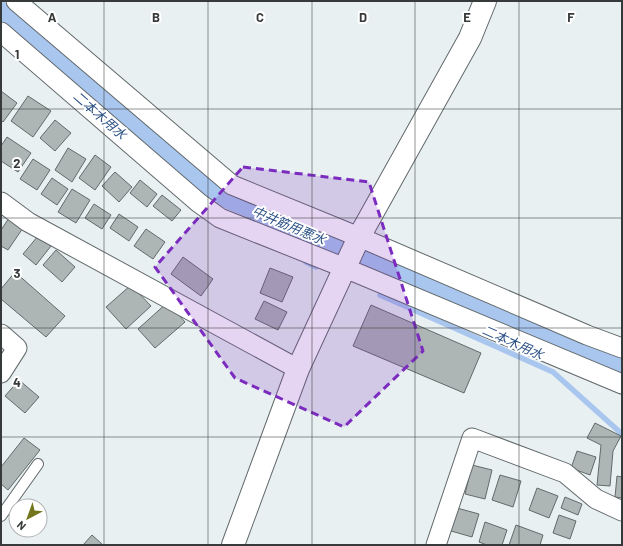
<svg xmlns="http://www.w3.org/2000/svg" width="623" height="546" viewBox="0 0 623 546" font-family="Barlow,'Noto Sans JP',sans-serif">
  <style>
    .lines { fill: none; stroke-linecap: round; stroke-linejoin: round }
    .stream { stroke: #a9c6ef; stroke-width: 5.5 }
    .canal { stroke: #a9c6ef; stroke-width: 19 }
    .building { fill: #adb5b5; stroke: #636a6a }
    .service-casing { stroke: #62696b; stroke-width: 12 }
    .minor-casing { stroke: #62696b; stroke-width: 21 }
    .tertiary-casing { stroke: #62696b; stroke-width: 24 }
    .service { stroke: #fff; stroke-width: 10 }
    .minor { stroke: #fff; stroke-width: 19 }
    .tertiary { stroke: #fff; stroke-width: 22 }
    .marked { fill: #7b2cbf; fill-opacity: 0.2; stroke: #7b2cbf; stroke-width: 3; stroke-dasharray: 8 5; stroke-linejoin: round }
    .grid { fill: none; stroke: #373a3b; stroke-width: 1; stroke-opacity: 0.55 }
    .labels { text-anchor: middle; stroke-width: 4; stroke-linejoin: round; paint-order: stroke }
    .water-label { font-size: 13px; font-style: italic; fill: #2c5286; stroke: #fff }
    .grid-label { font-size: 13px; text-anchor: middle; font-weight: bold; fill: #373a3b; stroke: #fff; stroke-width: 4; stroke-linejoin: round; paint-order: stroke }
  </style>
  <rect width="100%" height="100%" fill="#e8f0f2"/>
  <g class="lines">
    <g class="stream">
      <path d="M 306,262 L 316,267"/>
      <path d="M 380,295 L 553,372 L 622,434"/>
    </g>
    <path class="canal" d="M 1,11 L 216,194 L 622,365"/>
  </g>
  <g class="building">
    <path d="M 1,91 L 17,103 L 3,122 L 1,120 Z"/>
    <path d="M 28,96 L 51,111 L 33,137 L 11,121 Z"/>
    <path d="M 55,120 L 71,133 L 55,151 L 40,138 Z"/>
    <path d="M 7,137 L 31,153 L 18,172 L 1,161 L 1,146 Z"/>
    <path d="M 68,148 L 86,159 L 72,182 L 55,170 Z"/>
    <path d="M 95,155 L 111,167 L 95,190 L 79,178 Z"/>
    <path d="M 33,159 L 50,170 L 37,190 L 20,179 Z"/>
    <path d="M 115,172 L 132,187 L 119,202 L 102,186 Z"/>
    <path d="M 52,178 L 68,189 L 57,205 L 41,194 Z"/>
    <path d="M 140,180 L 157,194 L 147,207 L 130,193 Z"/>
    <path d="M 72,189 L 90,200 L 76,223 L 58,212 Z"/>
    <path d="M 162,195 L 181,210 L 172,221 L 153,206 Z"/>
    <path d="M 94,204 L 111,215 L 102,229 L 85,218 Z"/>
    <path d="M 119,214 L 138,227 L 129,241 L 110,228 Z"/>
    <path d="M 11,215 L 25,225 L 8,250 L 1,246 L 1,230 Z"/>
    <path d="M 146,229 L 165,242 L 153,259 L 134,246 Z"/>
    <path d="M 38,236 L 51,246 L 36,265 L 23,254 Z"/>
    <path d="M 56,250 L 75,267 L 62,282 L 43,265 Z"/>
    <path d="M 183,257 L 213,279 L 201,296 L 171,274 Z"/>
    <path d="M 270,268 L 293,277 L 282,302 L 260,293 Z"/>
    <path d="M 15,272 L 65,316 L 46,337 L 1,299 L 1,289 Z"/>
    <path d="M 131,285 L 151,306 L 126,329 L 106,307 Z"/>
    <path d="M 264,301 L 287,312 L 278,330 L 255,319 Z"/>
    <path d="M 168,302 L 185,322 L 155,348 L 138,329 Z"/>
    <path d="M 371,305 L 481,353 L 464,393 L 353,346 Z"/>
    <path d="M 19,380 L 39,397 L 25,413 L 5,396 Z"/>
    <path d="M 595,423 L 621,436 L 613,451 L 610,486 L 597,485 L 601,445 L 587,438 Z"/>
    <path d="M 24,438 L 40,450 L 8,490 L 1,484 L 1,467 Z"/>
    <path d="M 577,451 L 596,457 L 590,475 L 571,468 Z"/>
    <path d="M 472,465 L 492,470 L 485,499 L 465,494 Z"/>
    <path d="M 500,475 L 521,481 L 513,507 L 492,500 Z"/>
    <path d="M 617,476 L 622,477 L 622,498 L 615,497 Z"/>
    <path d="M 537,488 L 558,496 L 549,518 L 529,510 Z"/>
    <path d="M 565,497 L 582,504 L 578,515 L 561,508 Z"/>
    <path d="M 457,508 L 479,514 L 472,537 L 451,531 Z"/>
    <path d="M 559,515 L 576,521 L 570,539 L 553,533 Z"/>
    <path d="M 485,522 L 507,530 L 502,545 L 487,545 L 479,542 Z"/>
    <path d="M 516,525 L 543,535 L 540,545 L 509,545 Z"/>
    <path d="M 92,535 L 103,545 L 83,545 Z"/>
  </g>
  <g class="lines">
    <defs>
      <path id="service" d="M 1,516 L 38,464"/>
      <g id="minor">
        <path d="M 16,1 L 232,185 L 359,237 L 587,335 L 622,348"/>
        <path d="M 1,32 L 199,203 L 220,218 L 345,268 L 622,384"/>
        <path d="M 1,202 L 28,222 L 298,369"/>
        <path d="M 1,334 L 17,348 L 1,373"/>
        <path d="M 436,545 L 472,438 L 565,473 L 596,499 L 622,511"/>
      </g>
      <path id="tertiary" d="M 233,545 L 298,369 L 359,237 L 470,38 L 485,1"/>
    </defs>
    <use href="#service" class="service-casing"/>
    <use href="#minor" class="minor-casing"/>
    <use href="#tertiary" class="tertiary-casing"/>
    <use href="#service" class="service"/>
    <use href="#minor" class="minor"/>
    <use href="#tertiary" class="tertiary"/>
  </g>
  <path class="marked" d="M 243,167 L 369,182 L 423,351 L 344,427 L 235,378 L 155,267 Z"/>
  <path class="grid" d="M 104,1 L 104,545M 208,1 L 208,545M 312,1 L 312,545M 415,1 L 415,545M 519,1 L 519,545M 1,109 L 622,109M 1,218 L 622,218M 1,328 L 622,328M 1,437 L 622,437"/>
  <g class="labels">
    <g class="water-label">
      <text transform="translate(100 115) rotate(41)" y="5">二本木用水</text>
      <text transform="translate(289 225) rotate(23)" y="5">中井筋用悪水</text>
      <text transform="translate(513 342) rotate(24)" y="5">二本木用水</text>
    </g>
  </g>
  <g class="grid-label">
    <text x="52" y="22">A</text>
    <text x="156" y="22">B</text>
    <text x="260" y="22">C</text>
    <text x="363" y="22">D</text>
    <text x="467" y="22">E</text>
    <text x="571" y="22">F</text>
    <text x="17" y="59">1</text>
    <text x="17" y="168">2</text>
    <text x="17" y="278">3</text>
    <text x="17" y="387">4</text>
  </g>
  <rect width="623" height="546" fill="none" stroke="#373a3b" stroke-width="4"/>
  <g transform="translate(28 518) rotate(221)"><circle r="19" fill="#ffffff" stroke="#afb0b1"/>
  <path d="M0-3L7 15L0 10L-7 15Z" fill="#73761d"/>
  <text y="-6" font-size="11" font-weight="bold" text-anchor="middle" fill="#373a3b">N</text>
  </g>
</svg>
